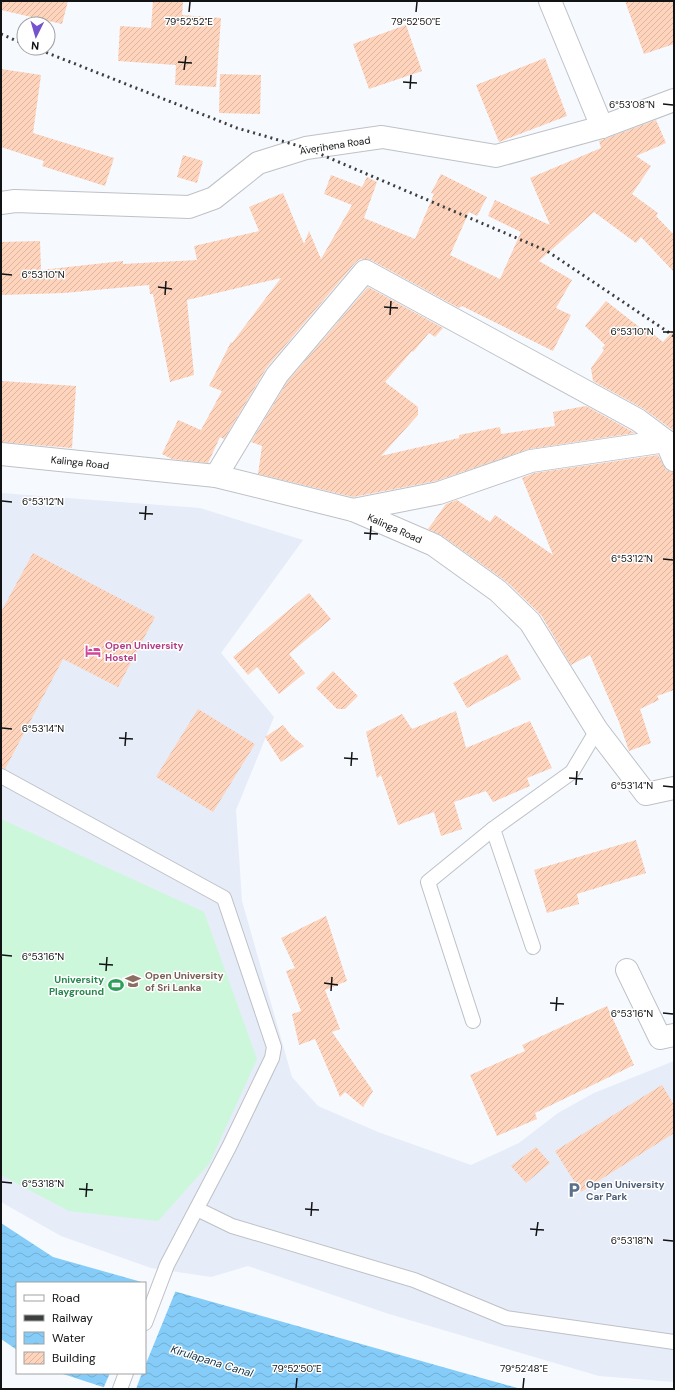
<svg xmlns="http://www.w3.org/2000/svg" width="675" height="1390" viewBox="0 0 675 1390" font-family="'DM Sans',sans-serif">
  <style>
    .built { fill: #e6ecf8 }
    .pitch { fill: #ccf7db }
    .water { fill: url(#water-waves) }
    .pier { fill: #f6f9fe }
    .building { fill: url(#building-hatch) }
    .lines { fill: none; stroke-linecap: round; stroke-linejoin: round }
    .service-casing { stroke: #bec1c6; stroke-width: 16 }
    .minor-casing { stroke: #bec1c6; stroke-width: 24 }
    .service { stroke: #fff; stroke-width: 14 }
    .minor { stroke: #fff; stroke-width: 22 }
    .rail { stroke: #3d3e40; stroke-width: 3; stroke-dasharray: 2 4; stroke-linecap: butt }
    .ticks { fill: none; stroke: #121314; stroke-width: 1.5 }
    .labels { text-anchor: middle; stroke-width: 3; stroke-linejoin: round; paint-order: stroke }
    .street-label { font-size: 10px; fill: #121314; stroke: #fff }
    .hotel-label { font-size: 10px; font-weight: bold; fill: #b23c85; stroke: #fff; text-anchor: start }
    .education-label { font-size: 10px; font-weight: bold; fill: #785e54; stroke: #fff; text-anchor: start }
    .leisure-label { font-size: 10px; font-weight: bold; fill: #27864d; stroke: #fff; text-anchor: end }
    .service-label { font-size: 10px; font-weight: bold; fill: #4e5e75; stroke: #fff; text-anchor: start }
    .water-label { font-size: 11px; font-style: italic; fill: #123244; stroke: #fff }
    .ticks-label { font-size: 10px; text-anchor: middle; fill: #121314; stroke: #fff; stroke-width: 3; stroke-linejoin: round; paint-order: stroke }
  </style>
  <defs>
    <pattern id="water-waves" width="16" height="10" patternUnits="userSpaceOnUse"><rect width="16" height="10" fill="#85cdf8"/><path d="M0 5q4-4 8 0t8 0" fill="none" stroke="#72afd4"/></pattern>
    <pattern id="building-hatch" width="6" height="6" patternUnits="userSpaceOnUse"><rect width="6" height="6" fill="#fed4bd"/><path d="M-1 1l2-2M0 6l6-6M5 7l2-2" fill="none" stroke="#d9b5a2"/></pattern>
  </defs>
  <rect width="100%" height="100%" fill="#f6f9fe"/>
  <path class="built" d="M 1,493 L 200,508 L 303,540 L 221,653 L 274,717 L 236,810 L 242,901 L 292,1077 L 318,1106 L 378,1132 L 471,1165 L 519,1143 L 558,1113 L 594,1093 L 674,1061 L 674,1382 L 599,1376 L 389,1314 L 248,1266 L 211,1277 L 151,1268 L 61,1236 L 1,1202 Z"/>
  <path class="pitch" d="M 1,819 L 204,912 L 257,1059 L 209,1164 L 158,1221 L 69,1211 L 1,1175 Z"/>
  <path class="water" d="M 1,1223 L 53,1257 L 521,1389 L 109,1389 L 60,1373 L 145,1373 L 145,1283 L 17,1283 L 17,1350 L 1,1339 Z"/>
  <g class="pier">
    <path d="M 147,1281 L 176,1290 L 145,1366 L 145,1285 Z"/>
    <path d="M 110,1373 L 142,1373 L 136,1389 L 103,1389 Z"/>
  </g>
  <g class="building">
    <path d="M 1,1 L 68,1 L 62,24 L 1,10 Z"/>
    <path d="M 153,1 L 183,1 L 182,15 L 221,18 L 216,87 L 175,85 L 176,65 L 118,61 L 120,26 L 151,28 Z"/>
    <path d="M 625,1 L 674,1 L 674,44 L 644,54 Z"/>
    <path d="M 406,25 L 422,71 L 369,89 L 353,44 Z"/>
    <path d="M 545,58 L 567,116 L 499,142 L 476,85 Z"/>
    <path d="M 1,69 L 41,75 L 33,133 L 114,158 L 105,186 L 42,166 L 44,161 L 1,147 Z"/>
    <path d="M 220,74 L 261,75 L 260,114 L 219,113 Z"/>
    <path d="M 656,120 L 666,143 L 636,156 L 651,166 L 632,194 L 658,213 L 656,216 L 674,235 L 674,272 L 641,237 L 636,243 L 594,212 L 539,261 L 572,280 L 556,308 L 571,315 L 553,351 L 462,306 L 459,308 L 371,260 L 366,259 L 360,259 L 355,263 L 267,367 L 224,439 L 220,437 L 208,463 L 172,459 L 162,454 L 178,420 L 201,430 L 222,391 L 209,386 L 231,342 L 232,343 L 281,278 L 187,300 L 194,375 L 170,382 L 153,294 L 150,294 L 149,285 L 64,293 L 1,295 L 1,242 L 40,241 L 41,270 L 123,261 L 123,264 L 197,260 L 194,246 L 259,231 L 249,207 L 283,193 L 304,244 L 309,231 L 321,259 L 352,205 L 324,194 L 331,175 L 362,187 L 367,177 L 377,182 L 364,218 L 415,239 L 434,194 L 431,193 L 441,174 L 487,197 L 477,216 L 469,212 L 450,255 L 500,279 L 521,232 L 488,216 L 495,200 L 550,225 L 530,178 L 601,148 L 599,141 Z"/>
    <path d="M 183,155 L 203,161 L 197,183 L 177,177 Z"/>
    <path d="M 368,287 L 443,328 L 435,337 L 429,333 L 413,352 L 412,351 L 385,382 L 418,407 L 418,415 L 381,456 L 459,438 L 459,435 L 500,427 L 501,434 L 555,426 L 553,412 L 586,406 L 635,433 L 529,449 L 436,481 L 353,497 L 258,474 L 262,446 L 251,442 L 287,382 Z"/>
    <path d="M 606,301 L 643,330 L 645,327 L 663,342 L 674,330 L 674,431 L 644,409 L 593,381 L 591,368 L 604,350 L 602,348 L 605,345 L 585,326 Z"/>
    <path d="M 1,381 L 76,386 L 72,448 L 1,442 Z"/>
    <path d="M 658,455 L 666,470 L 674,472 L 674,690 L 657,696 L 659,700 L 640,709 L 651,743 L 629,751 L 619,722 L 590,655 L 571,665 L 541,615 L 507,582 L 441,535 L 428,529 L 446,504 L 457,500 L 490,522 L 495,515 L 553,555 L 522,478 L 534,473 Z"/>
    <path d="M 33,553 L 155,617 L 118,687 L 63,659 L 5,769 L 1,768 L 1,612 Z"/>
    <path d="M 309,593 L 331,619 L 289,654 L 305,673 L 279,694 L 257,667 L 248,675 L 233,657 Z"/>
    <path d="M 507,654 L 521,679 L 467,708 L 453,683 Z"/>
    <path d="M 333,671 L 358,696 L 345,709 L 337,709 L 316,688 Z"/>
    <path d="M 198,709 L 255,744 L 213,812 L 156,777 Z"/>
    <path d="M 456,711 L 466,748 L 530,721 L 552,768 L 527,778 L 530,786 L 493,802 L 486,791 L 454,802 L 462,829 L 441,836 L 434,812 L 398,825 L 381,775 L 377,778 L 366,732 L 402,714 L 412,729 Z"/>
    <path d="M 283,725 L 291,735 L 304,746 L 281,762 L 265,737 Z"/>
    <path d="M 636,840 L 646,873 L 577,894 L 579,904 L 547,913 L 534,870 Z"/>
    <path d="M 326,916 L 347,981 L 325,990 L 340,1029 L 332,1032 L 373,1091 L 363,1107 L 345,1092 L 340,1097 L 315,1039 L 299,1045 L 292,1014 L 301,1011 L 286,971 L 295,968 L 281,938 Z"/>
    <path d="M 607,1006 L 634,1065 L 535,1113 L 537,1119 L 497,1136 L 470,1075 L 525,1051 L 522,1045 Z"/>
    <path d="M 662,1085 L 674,1105 L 674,1133 L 581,1192 L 555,1151 Z"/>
    <path d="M 536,1147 L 550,1163 L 526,1183 L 511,1166 Z"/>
  </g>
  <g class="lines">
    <defs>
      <g id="service">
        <path d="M 1,776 L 224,898 L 274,1047 L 272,1058 L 229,1147 L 167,1265 L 145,1323"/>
        <path d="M 533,947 L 493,829 L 572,772 L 597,730"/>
        <path d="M 473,1021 L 428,882 L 493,829"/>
        <path d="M 197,1209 L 232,1226 L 414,1280 L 506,1318 L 674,1342"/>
        <path d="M 120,1389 L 126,1373"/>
      </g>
      <g id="minor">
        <path d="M 550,1 L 602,127"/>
        <path d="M 1,203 L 15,201 L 189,207 L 214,198 L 258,163 L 306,148 L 382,137 L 496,156 L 602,127 L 674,100"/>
        <path d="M 1,454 L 216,476 L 353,510 L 434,545 L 498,591 L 530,622 L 597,730 L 646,794 L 674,788"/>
        <path d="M 216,476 L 277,375 L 365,271 L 638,420 L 666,441"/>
        <path d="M 353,510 L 439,493 L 531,461 L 666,441 L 674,460"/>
        <path d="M 627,970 L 660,1038 L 674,1035"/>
      </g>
    </defs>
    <use href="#service" class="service-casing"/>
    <use href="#minor" class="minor-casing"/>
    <use href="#service" class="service"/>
    <use href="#minor" class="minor"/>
    <g class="rail">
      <path d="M 1,34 L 24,44"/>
      <path d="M 35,48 L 237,128 L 306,148 L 547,251 L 674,336"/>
    </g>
  </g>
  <path class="ticks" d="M 189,12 L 190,2M 416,12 L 417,2M 178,62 L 192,63M 184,70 L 186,56M 403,82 L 417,83M 410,89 L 411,75M 663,104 L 673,105M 2,274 L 12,275M 158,287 L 172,289M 165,295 L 166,281M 384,307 L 398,308M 390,315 L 391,301M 663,332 L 673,332M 2,501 L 12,502M 139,513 L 153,514M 145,520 L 146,506M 364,533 L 378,534M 370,540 L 371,526M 663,559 L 673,560M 2,728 L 12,729M 119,738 L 133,739M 125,746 L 126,732M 344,758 L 358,759M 351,766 L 352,752M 569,778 L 583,779M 576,785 L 577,771M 663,786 L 673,787M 2,955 L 12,956M 99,964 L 113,965M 106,971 L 107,957M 324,983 L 338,985M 331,991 L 332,977M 550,1003 L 564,1004M 556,1011 L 557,997M 663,1013 L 673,1014M 2,1182 L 12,1183M 79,1189 L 93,1190M 86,1197 L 87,1183M 305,1209 L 319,1210M 311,1216 L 312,1202M 530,1229 L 544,1230M 536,1236 L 538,1222M 663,1240 L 673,1241M 296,1388 L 297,1378M 523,1388 L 524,1378"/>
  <defs>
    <symbol id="hotel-bare" viewBox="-9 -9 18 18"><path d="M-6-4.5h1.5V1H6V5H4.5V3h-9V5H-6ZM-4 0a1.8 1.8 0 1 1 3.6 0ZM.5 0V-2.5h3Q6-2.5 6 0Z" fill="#d1479c" stroke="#fff" stroke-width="2.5" paint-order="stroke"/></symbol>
    <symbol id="university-bare" viewBox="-9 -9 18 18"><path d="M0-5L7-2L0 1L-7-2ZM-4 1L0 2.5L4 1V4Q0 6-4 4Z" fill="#8d6e63" stroke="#fff" stroke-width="2.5" paint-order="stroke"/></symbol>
    <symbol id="stadium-bare" viewBox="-9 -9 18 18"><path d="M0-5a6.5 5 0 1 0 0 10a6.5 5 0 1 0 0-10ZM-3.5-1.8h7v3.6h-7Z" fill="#2e9e5b" stroke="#fff" stroke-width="2.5" paint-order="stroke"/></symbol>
    <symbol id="parking-bare" viewBox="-9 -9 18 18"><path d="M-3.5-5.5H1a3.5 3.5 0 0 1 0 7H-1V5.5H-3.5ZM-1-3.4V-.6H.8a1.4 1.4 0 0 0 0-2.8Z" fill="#5c6f8a" stroke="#fff" stroke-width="2.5" paint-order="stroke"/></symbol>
  </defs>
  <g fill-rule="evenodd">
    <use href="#hotel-bare" x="82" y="640" width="22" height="22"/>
    <use href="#university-bare" x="122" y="970" width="22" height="22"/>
    <use href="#stadium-bare" x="105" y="974" width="22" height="22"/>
    <use href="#parking-bare" x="563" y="1179" width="22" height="22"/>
  </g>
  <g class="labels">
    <g class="street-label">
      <text transform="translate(335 145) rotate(-9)" y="4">Averihena Road</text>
      <text transform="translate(80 462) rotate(6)" y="4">Kalinga Road</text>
      <text transform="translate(395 528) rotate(24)" y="4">Kalinga Road</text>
    </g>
    <g class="hotel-label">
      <text x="105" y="649">Open University<tspan x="105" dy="12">Hostel</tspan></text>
    </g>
    <g class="education-label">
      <text x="145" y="979">Open University<tspan x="145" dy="12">of Sri Lanka</tspan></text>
    </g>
    <g class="leisure-label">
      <text x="104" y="983">University<tspan x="104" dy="12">Playground</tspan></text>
    </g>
    <g class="service-label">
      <text x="586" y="1188">Open University<tspan x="586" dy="12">Car Park</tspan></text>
    </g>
    <g class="water-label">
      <text transform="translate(212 1361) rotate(17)" y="4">Kirulapana Canal</text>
    </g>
  </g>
  <g class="ticks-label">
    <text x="189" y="25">79°52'52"E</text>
    <text x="416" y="25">79°52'50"E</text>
    <text x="632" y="108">6°53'08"N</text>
    <text x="43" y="278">6°53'10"N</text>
    <text x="632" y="335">6°53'10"N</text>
    <text x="43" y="505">6°53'12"N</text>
    <text x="632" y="562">6°53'12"N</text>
    <text x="43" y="732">6°53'14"N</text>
    <text x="632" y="789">6°53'14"N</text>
    <text x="43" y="960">6°53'16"N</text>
    <text x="632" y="1017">6°53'16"N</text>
    <text x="43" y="1187">6°53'18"N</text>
    <text x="632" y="1244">6°53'18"N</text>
    <text x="297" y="1372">79°52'50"E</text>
    <text x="524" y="1372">79°52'48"E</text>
  </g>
  <rect width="675" height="1390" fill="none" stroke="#121314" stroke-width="4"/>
  <rect x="16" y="1282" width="130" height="92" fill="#ffffff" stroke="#a0a1a1"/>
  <rect x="24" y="1295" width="20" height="6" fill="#ffffff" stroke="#a0a1a1"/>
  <text x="52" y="1302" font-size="12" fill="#121314">Road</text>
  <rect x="24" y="1315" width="20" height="6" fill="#3d3e40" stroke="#a0a1a1"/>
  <text x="52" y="1322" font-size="12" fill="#121314">Railway</text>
  <rect x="24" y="1332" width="20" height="12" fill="url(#water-waves)" stroke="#a0a1a1"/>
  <text x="52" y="1342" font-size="12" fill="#121314">Water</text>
  <rect x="24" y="1352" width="20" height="12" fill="url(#building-hatch)" stroke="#a0a1a1"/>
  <text x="52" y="1362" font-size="12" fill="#121314">Building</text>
  <g transform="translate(36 36) rotate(185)"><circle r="19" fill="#ffffff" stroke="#a0a1a1"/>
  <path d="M0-3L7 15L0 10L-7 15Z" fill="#7453cc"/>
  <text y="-6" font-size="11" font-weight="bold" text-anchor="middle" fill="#121314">N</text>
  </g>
</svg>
